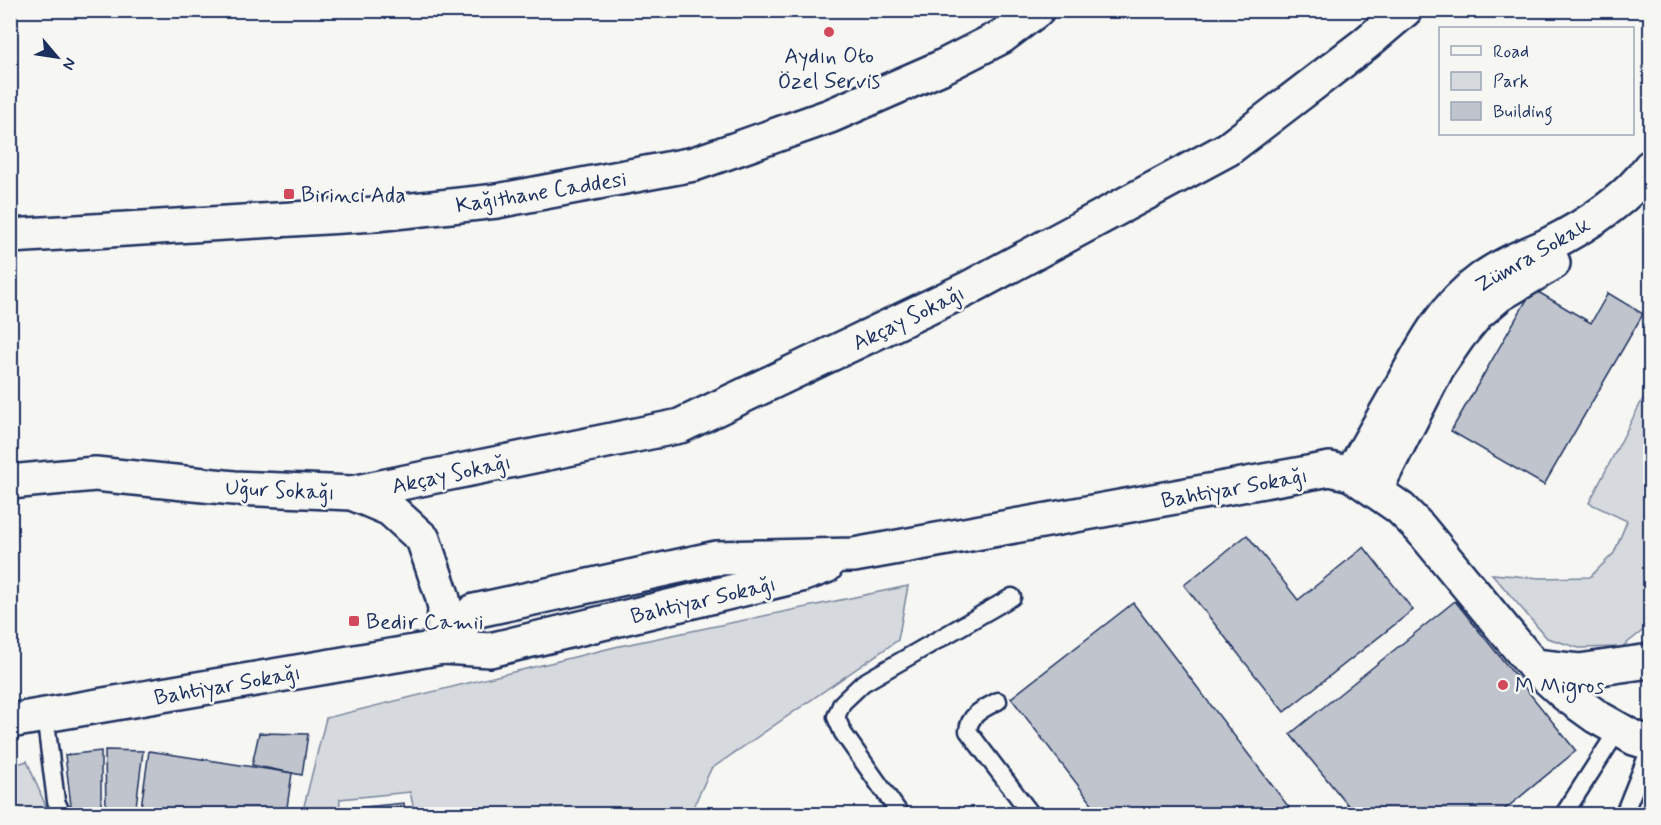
<svg xmlns="http://www.w3.org/2000/svg" width="1661" height="825" viewBox="0 0 1661 825" font-family="Mynerve,sans-serif">
  <style>
    .green { fill: #d6d9dd; stroke: #78849e; stroke-width: 1.5 }
    .building { fill: #c0c4cd; stroke: #1b2f5e; stroke-width: 1.5 }
    .lines { fill: none; stroke-linecap: round; stroke-linejoin: round }
    .lane-casing { stroke: #1b2f5e; stroke-width: 21 }
    .street-casing { stroke: #1b2f5e; stroke-width: 38 }
    .secondary-casing { stroke: #1b2f5e; stroke-width: 38 }
    .lane { stroke: #f6f6f2; stroke-width: 16 }
    .street { stroke: #f6f6f2; stroke-width: 33 }
    .secondary { stroke: #f6f6f2; stroke-width: 33 }
    .poi-dot { fill: #d1495b; stroke: #f6f6f2; stroke-width: 2 }
    .labels { text-anchor: middle; stroke-width: 5; stroke-linejoin: round; paint-order: stroke }
    .poi-label { font-size: 22px; fill: #1b2f5e; stroke: #f6f6f2; text-anchor: start }
    .street-label { font-size: 22px; fill: #1b2f5e; stroke: #f6f6f2 }
  </style>
  <rect width="100%" height="100%" fill="#f6f6f2"/>
  <filter id="ink" filterUnits="userSpaceOnUse"><feTurbulence type="fractalNoise" baseFrequency=".0167" numOctaves="2"/><feDisplacementMap in="SourceGraphic" scale="12" xChannelSelector="R" yChannelSelector="G"/><feConvolveMatrix kernelMatrix="1 2 1 2 8 2 1 2 1" color-interpolation-filters="sRGB"/></filter>
  <g filter="url(#ink)">
    <g class="green">
      <path d="M 1650,385 L 1650,625 L 1622,647 L 1579,648 L 1547,638 L 1492,574 L 1540,578 L 1590,577 L 1614,553 L 1627,521 L 1589,503 Z"/>
      <path d="M 908,586 L 898,640 L 711,769 L 690,814 L 415,814 L 410,792 L 340,799 L 339,814 L 302,814 L 326,718 L 615,647 Z"/>
      <path d="M 27,761 L 49,814 L 11,814 L 11,766 Z"/>
    </g>
    <g class="building">
      <path d="M 1533,289 L 1591,323 L 1608,293 L 1643,314 L 1544,485 L 1451,431 Z"/>
      <path d="M 1247,535 L 1298,600 L 1364,547 L 1413,610 L 1284,712 L 1184,585 Z"/>
      <path d="M 1455,601 L 1576,751 L 1499,814 L 1355,814 L 1290,734 Z"/>
      <path d="M 1133,603 L 1294,814 L 1100,814 L 1011,698 Z"/>
      <path d="M 259,733 L 308,734 L 302,775 L 252,765 Z"/>
      <path d="M 105,750 L 143,751 L 135,814 L 106,814 Z"/>
      <path d="M 101,751 L 101,814 L 72,814 L 65,755 Z"/>
      <path d="M 149,751 L 292,773 L 286,814 L 140,814 Z"/>
      <path d="M 404,803 L 405,814 L 345,814 L 345,809 Z"/>
    </g>
    <g class="lines">
      <defs>
        <g id="lane">
          <path d="M 998,701 C 985,708 969,714 968,731 L 1031,814"/>
          <path d="M 45,715 L 56,801 L 62,814"/>
          <path d="M 900,814 L 843,733 L 836,717 L 842,703 L 863,683 L 1012,597"/>
          <path d="M 1564,814 L 1618,730"/>
          <path d="M 1624,814 L 1650,749"/>
        </g>
        <g id="street">
          <path d="M 1351,474 C 1368,445 1384,416 1401,387 C 1423,346 1443,307 1482,279 C 1502,264 1524,256 1546,246 C 1584,227 1625,202 1650,167"/>
          <path d="M 10,482 L 95,474 L 234,488 L 352,493 L 390,509 L 423,539 L 442,595 L 445,608 L 443,647"/>
          <path d="M 1375,490 L 1439,365 L 1459,336 L 1478,313 L 1499,295 L 1553,263"/>
          <path d="M 352,493 L 680,426 L 967,289 L 1228,149 L 1365,44 L 1405,10"/>
          <path d="M 443,647 L 474,611 L 716,558 L 854,555 L 1330,469 L 1351,474 L 1400,508 L 1420,528 L 1534,666 L 1565,694 L 1597,717 L 1634,738 L 1650,743"/>
          <path d="M 1534,666 L 1579,671 L 1650,661"/>
          <path d="M 10,721 L 443,647 L 490,650 L 801,575 L 826,566"/>
        </g>
        <path id="secondary" d="M 10,236 L 376,214 L 497,201 L 694,164 L 830,116 L 940,68 L 1001,37 L 1037,10"/>
      </defs>
      <use href="#lane" class="lane-casing"/>
      <use href="#street" class="street-casing"/>
      <use href="#secondary" class="secondary-casing"/>
      <use href="#lane" class="lane"/>
      <use href="#street" class="street"/>
      <use href="#secondary" class="secondary"/>
    </g>
  </g>
  <g class="poi-dot">
    <circle cx="829" cy="32" r="6"/>
    <rect x="283" y="188" width="12" height="12" rx="3"/>
    <rect x="348" y="615" width="12" height="12" rx="3"/>
    <circle cx="1503" cy="685" r="6"/>
  </g>
  <g class="labels">
    <g class="poi-label">
      <text x="829" y="63" text-anchor="middle">Aydın Oto<tspan x="829" dy="25">Özel Servis</tspan></text>
      <text x="301" y="202">Birinci Ada</text>
      <text x="366" y="629">Bedir Camii</text>
      <text x="1515" y="693">M Migros</text>
    </g>
    <g class="street-label">
      <text transform="translate(541 191) rotate(-9)" y="8">Kağıthane Caddesi</text>
      <text transform="translate(1532 254) rotate(-30)" y="8">Zümra Sokak</text>
      <text transform="translate(908 317) rotate(-26)" y="8">Akçay Sokağı</text>
      <text transform="translate(451 473) rotate(-12)" y="8">Akçay Sokağı</text>
      <text transform="translate(1234 487) rotate(-10)" y="8">Bahtiyar Sokağı</text>
      <text transform="translate(280 489) rotate(3)" y="8">Uğur Sokağı</text>
      <text transform="translate(703 599) rotate(-13)" y="8">Bahtiyar Sokağı</text>
      <text transform="translate(227 684) rotate(-10)" y="8">Bahtiyar Sokağı</text>
    </g>
  </g>
  <rect width="1661" height="825" fill="none" stroke="#f6f6f2" stroke-width="36"/>
  <rect x="18" y="18" width="1625" height="789" fill="none" stroke="#1b2f5e" stroke-width="2" filter="url(#ink)"/>
  <rect x="1439" y="27" width="195" height="108" fill="#f6f6f2" stroke="#9ea6b7" stroke-width="1.5"/>
  <rect x="1451" y="46" width="30" height="9" fill="#f6f6f2" stroke="#9ea6b7" stroke-width="1.5"/>
  <text x="1493" y="57" font-size="18" fill="#1b2f5e">Road</text>
  <rect x="1451" y="72" width="30" height="18" fill="#d6d9dd" stroke="#9ea6b7" stroke-width="1.5"/>
  <text x="1493" y="87" font-size="18" fill="#1b2f5e">Park</text>
  <rect x="1451" y="102" width="30" height="18" fill="#c0c4cd" stroke="#9ea6b7" stroke-width="1.5"/>
  <text x="1493" y="117" font-size="18" fill="#1b2f5e">Building</text>
  <g transform="translate(57 57) rotate(119)" stroke="#f6f6f2" stroke-width="4.5" paint-order="stroke">
  <path d="M0-4.5L10 22L0 15L-10 22Z" fill="#1b2f5e"/>
  <text y="-9" font-size="16" font-weight="bold" text-anchor="middle" fill="#1b2f5e">N</text>
  </g>
</svg>
